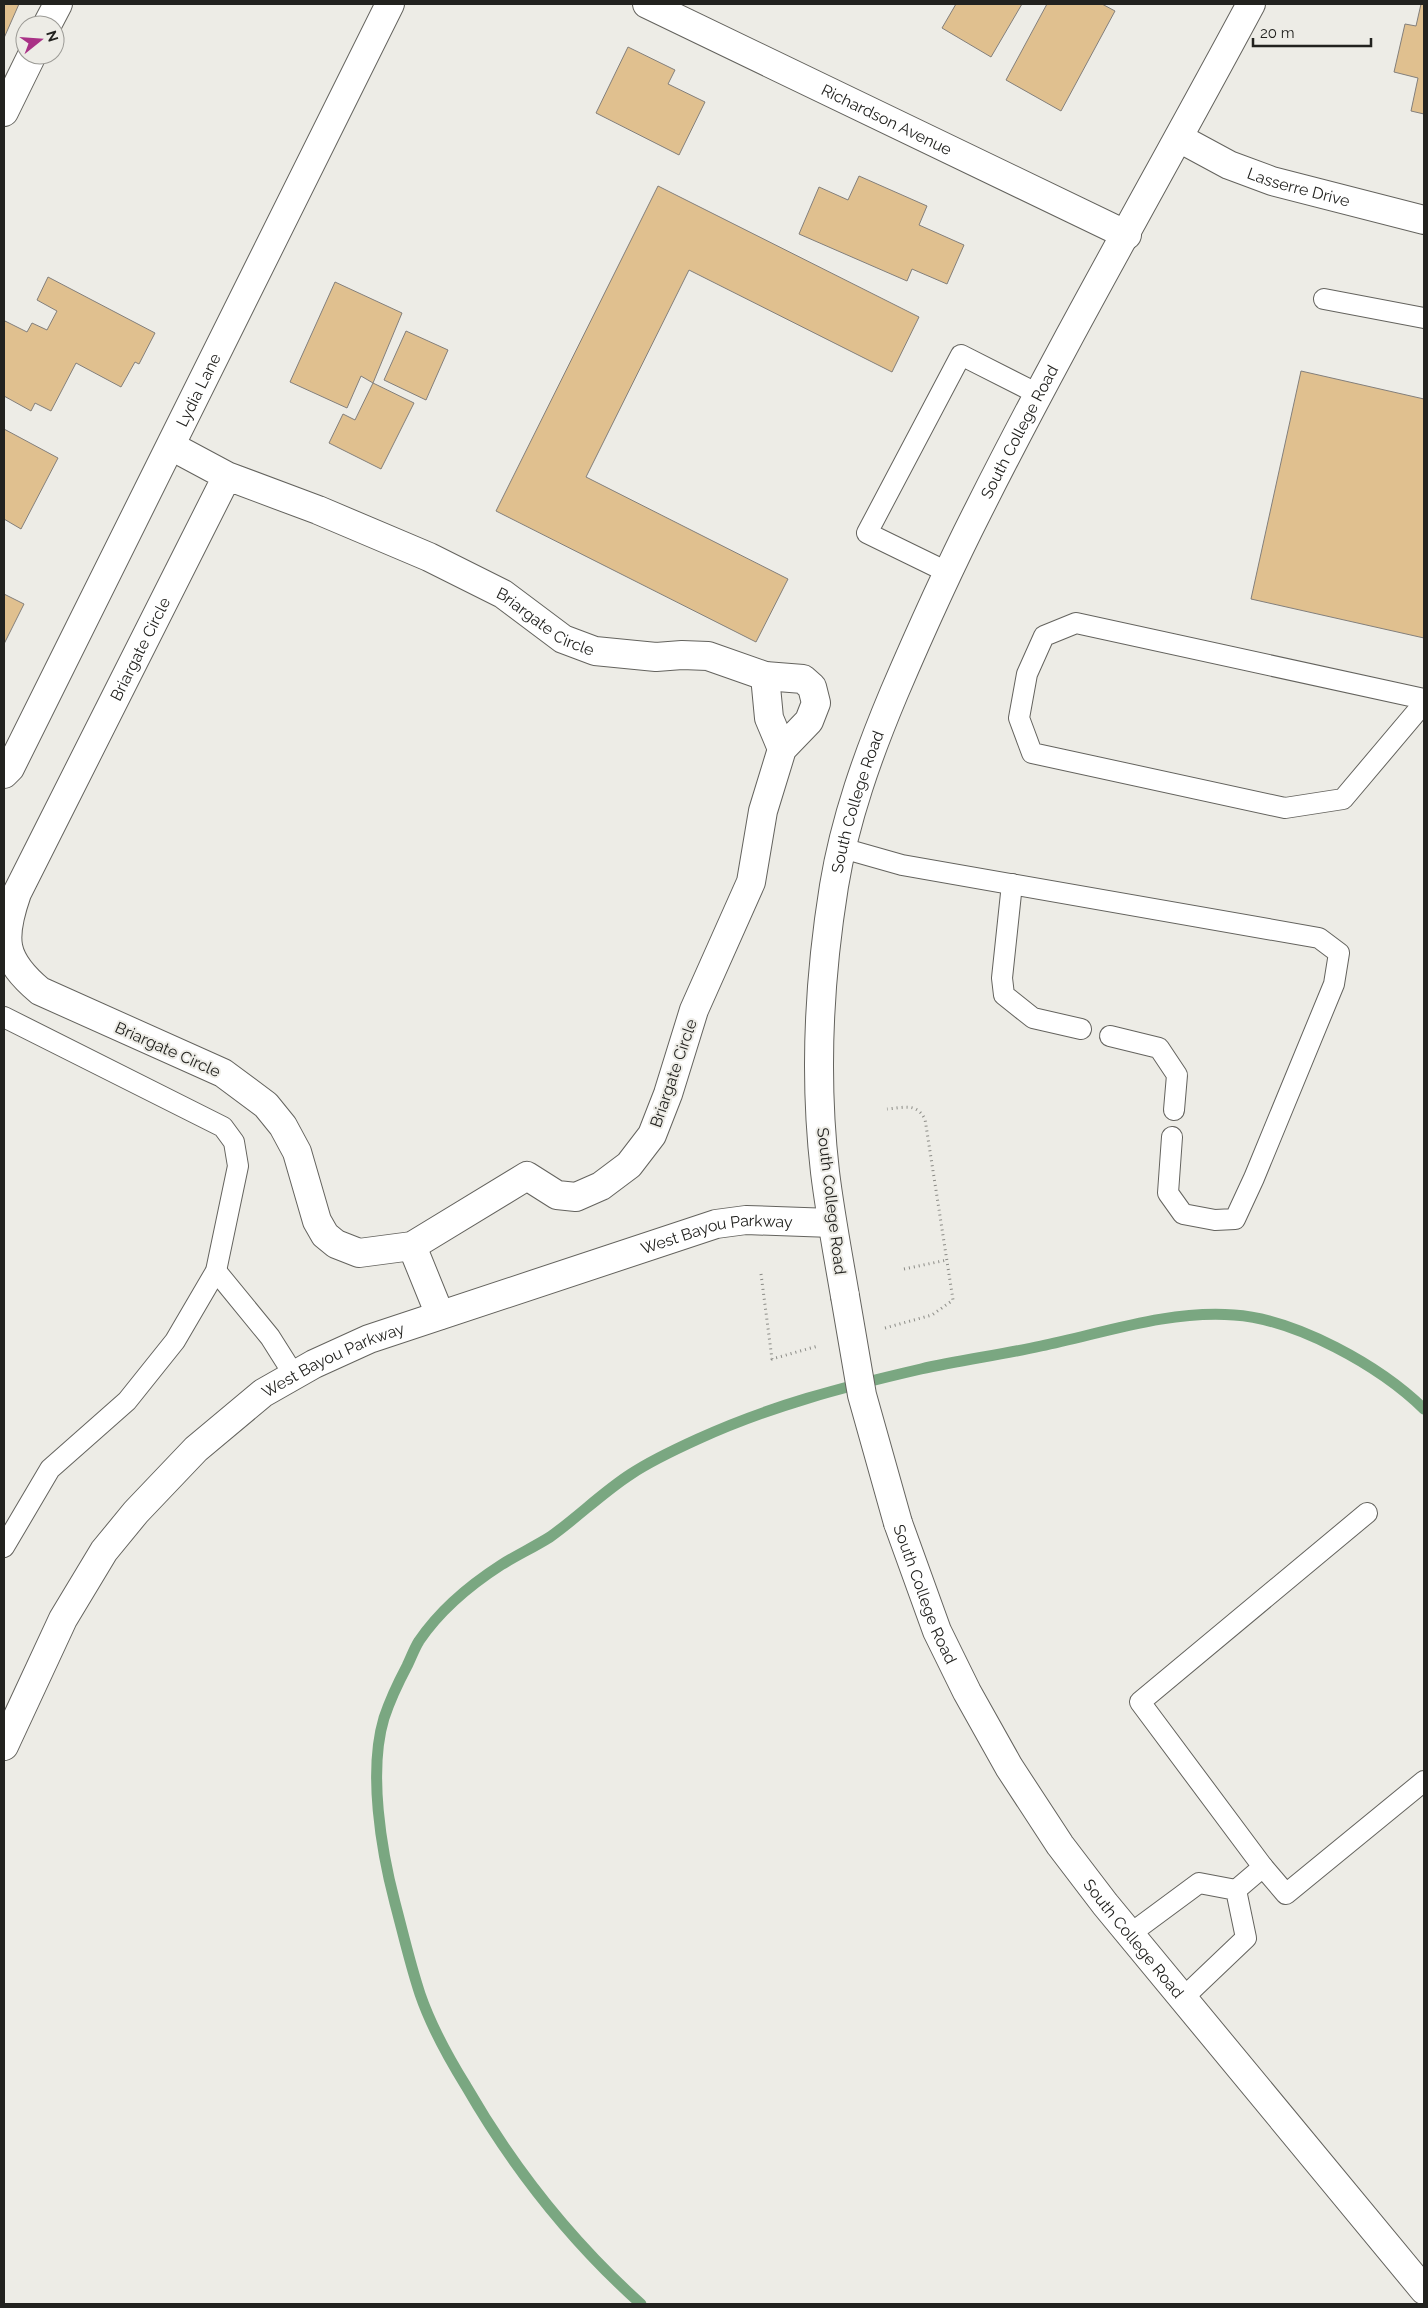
<svg xmlns="http://www.w3.org/2000/svg" width="1428" height="2308" viewBox="0 0 1428 2308" font-family="Raleway,sans-serif">
  <style>
    .lines { fill: none; stroke-linecap: round; stroke-linejoin: round }
    .stream { stroke: #7aa781; stroke-width: 11 }
    .building { fill: #e0c08f; stroke: #837f7b }
    .service-casing { stroke: #64635e; stroke-width: 22 }
    .minor-casing { stroke: #64635e; stroke-width: 30 }
    .tertiary-casing { stroke: #64635e; stroke-width: 30 }
    .secondary-casing { stroke: #64635e; stroke-width: 30 }
    .path { stroke: #8b8b86; stroke-width: 3; stroke-dasharray: 1 4; stroke-linecap: butt }
    .service { stroke: #fff; stroke-width: 20 }
    .minor { stroke: #fff; stroke-width: 28 }
    .tertiary { stroke: #fff; stroke-width: 28 }
    .secondary { stroke: #fff; stroke-width: 28 }
    .secondary-bridge-casing { stroke: #64635e; stroke-width: 30; stroke-linecap: butt }
    .secondary-bridge { stroke: #fff; stroke-width: 28 }
    .labels { text-anchor: middle; stroke-width: 4; stroke-linejoin: round; paint-order: stroke }
    .street-label { font-size: 16px; fill: #22221f; stroke: #edece6 }
  </style>
  <rect width="100%" height="100%" fill="#edece6"/>
  <g class="lines">
    <path class="stream" d="M 641,2304 C 572,2242 512,2166 466,2086 C 448,2057 431,2026 420,1994 C 410,1964 403,1933 395,1903 C 381,1850 368,1771 384,1718 C 390,1700 398,1683 407,1666 C 411,1658 414,1649 419,1641 C 440,1610 470,1585 501,1565 C 517,1555 534,1547 550,1537 C 578,1517 603,1492 631,1474 C 652,1460 676,1449 698,1439 C 770,1406 843,1387 921,1369 C 960,1360 1001,1355 1041,1346 C 1104,1333 1168,1310 1234,1315 C 1296,1319 1380,1366 1424,1409"/>
  </g>
  <g class="building">
    <path d="M 4,4 L 19,4 L 4,38 Z"/>
    <path d="M 956,4 L 1022,4 L 991,57 L 942,28 Z"/>
    <path d="M 1047,4 L 1102,4 L 1115,11 L 1061,111 L 1006,80 Z"/>
    <path d="M 1421,4 L 1424,4 L 1424,114 L 1411,111 L 1418,78 L 1394,72 L 1405,24 L 1416,26 Z"/>
    <path d="M 628,47 L 675,70 L 668,84 L 705,102 L 679,155 L 596,113 Z"/>
    <path d="M 859,176 L 927,206 L 919,225 L 964,245 L 947,284 L 912,269 L 907,281 L 799,234 L 819,187 L 848,200 Z"/>
    <path d="M 658,186 L 919,317 L 892,372 L 689,270 L 586,477 L 788,579 L 756,642 L 496,511 Z"/>
    <path d="M 48,277 L 155,333 L 139,364 L 135,362 L 121,387 L 76,363 L 51,411 L 35,403 L 31,411 L 4,396 L 4,324 L 5,321 L 27,332 L 32,323 L 47,330 L 57,311 L 37,300 Z"/>
    <path d="M 335,282 L 402,313 L 373,383 L 361,376 L 347,408 L 290,382 Z"/>
    <path d="M 406,331 L 448,350 L 426,400 L 384,380 Z"/>
    <path d="M 1301,371 L 1424,399 L 1424,638 L 1251,599 Z"/>
    <path d="M 373,383 L 414,403 L 381,469 L 329,443 L 343,414 L 355,420 Z"/>
    <path d="M 4,429 L 58,458 L 21,529 L 4,519 Z"/>
    <path d="M 4,594 L 24,604 L 4,644 Z"/>
  </g>
  <g class="lines">
    <defs>
      <g id="service">
        <path d="M 1324,299 L 1424,318"/>
        <path d="M 947,572 L 867,533 L 961,355 L 1038,394"/>
        <path d="M 1424,699 L 1076,623 L 1044,636 L 1027,674 L 1019,718 L 1032,753 L 1285,808 L 1343,799 L 1424,703"/>
        <path d="M 842,848 L 902,865 L 1319,938 L 1339,953 L 1334,984 L 1254,1178 L 1235,1219 L 1215,1220 L 1183,1214 L 1168,1193 L 1172,1137"/>
        <path d="M 1012,884 L 1002,978 L 1004,995 L 1033,1018 L 1081,1029"/>
        <path d="M 4,1017 L 223,1127 L 234,1142 L 238,1166 L 216,1271 L 175,1341 L 127,1401 L 50,1469 L 4,1547"/>
        <path d="M 1110,1036 L 1159,1048 L 1177,1075 L 1174,1110"/>
        <path d="M 216,1271 L 270,1337 L 294,1375"/>
        <path d="M 1263,1867 L 1286,1894 L 1424,1781"/>
        <path d="M 1236,1890 L 1263,1867 L 1140,1702 L 1367,1513"/>
        <path d="M 1130,1934 L 1199,1883 L 1236,1890 L 1246,1938 L 1183,1998"/>
      </g>
      <g id="minor">
        <path id="s1" d="M 647,4 L 1127,235"/>
        <path d="M 47,25 L 58,4"/>
        <path d="M 4,112 L 32,55"/>
        <path id="s2" d="M 1179,138 L 1229,165 L 1272,181 L 1424,220"/>
        <path id="s3" d="M 171,446 L 227,476 L 318,510 L 429,557 L 503,594 L 563,639 L 595,651 L 656,657 L 682,655 L 708,656 L 765,676 L 803,679 L 812,687 L 816,703 L 809,721 L 782,749 L 763,811 L 751,882 L 694,1010 L 668,1094 L 652,1135 L 629,1165 L 601,1186 L 576,1197 L 557,1195 L 527,1176 L 412,1246 L 359,1253 L 336,1244 L 325,1235 L 317,1221 L 297,1152 L 283,1126 L 266,1105 L 223,1073 L 40,991 C 2,959 1,939 17,893 L 227,476"/>
        <path d="M 765,676 L 769,718 L 782,749"/>
        <path id="s4" d="M 4,774 L 10,768 L 390,4"/>
        <path d="M 412,1246 L 440,1315"/>
      </g>
      <g id="tertiary">
        <path id="s5" d="M 4,1746 L 63,1619 L 104,1551 L 136,1512 L 196,1449 L 263,1393 L 314,1364 L 369,1339 L 716,1224 L 746,1220 L 832,1223"/>
      </g>
      <g id="secondary">
        <path id="s6" d="M 845,1296 C 838,1255 830,1213 825,1172 C 814,1077 819,979 834,886 C 845,819 868,755 894,693 C 921,630 948,570 979,509 C 1065,338 1161,172 1251,4"/>
        <path id="s7" d="M 898,1523 L 937,1631 L 967,1692 L 1009,1767 L 1060,1845 L 1105,1904 L 1424,2290"/>
      </g>
    </defs>
    <use href="#service" class="service-casing"/>
    <use href="#minor" class="minor-casing"/>
    <use href="#tertiary" class="tertiary-casing"/>
    <use href="#secondary" class="secondary-casing"/>
    <g class="path">
      <path d="M 904,1269 L 947,1260"/>
      <path d="M 761,1274 L 772,1359 L 818,1346"/>
      <path d="M 885,1328 L 932,1315 L 953,1300 L 925,1119 C 916,1102 903,1108 887,1109"/>
    </g>
    <use href="#service" class="service"/>
    <use href="#minor" class="minor"/>
    <use href="#tertiary" class="tertiary"/>
    <use href="#secondary" class="secondary"/>
    <defs>
      <path id="secondary-bridge" d="M 845,1296 L 862,1395 L 898,1523"/>
    </defs>
    <use href="#secondary-bridge" class="secondary-bridge-casing"/>
    <use href="#secondary-bridge" class="secondary-bridge"/>
  </g>
  <g class="labels">
    <g class="street-label">
      <text dy="6" stroke="none"><textPath href="#s1" startOffset="266">Richardson Avenue</textPath></text>
      <text dy="6" stroke="none"><textPath href="#s2" startOffset="130">Lasserre Drive</textPath></text>
      <text dy="6" stroke="none"><textPath href="#s4" startOffset="431">Lydia Lane</textPath></text>
      <text dy="6" stroke="none"><textPath href="#s6" startOffset="905">South College Road</textPath></text>
      <text dy="6" stroke="none"><textPath href="#s3" startOffset="415">Briargate Circle</textPath></text>
      <text dy="6" stroke="none"><textPath href="#s3" startOffset="2345">Briargate Circle</textPath></text>
      <text dy="6" stroke="none"><textPath href="#s6" startOffset="500">South College Road</textPath></text>
      <text transform="translate(168 1049) rotate(24)" y="6">Briargate Circle</text>
      <text transform="translate(673 1073) rotate(-71)" y="6">Briargate Circle</text>
      <text transform="translate(832 1201) rotate(83)" y="6">South College Road</text>
      <text dy="6" stroke="none"><textPath href="#s5" startOffset="928">West Bayou Parkway</textPath></text>
      <text dy="6" stroke="none"><textPath href="#s5" startOffset="522">West Bayou Parkway</textPath></text>
      <text dy="6" stroke="none"><textPath href="#s7" startOffset="76">South College Road</textPath></text>
      <text dy="6" stroke="none"><textPath href="#s7" startOffset="481">South College Road</textPath></text>
    </g>
  </g>
  <rect width="1428" height="2308" fill="none" stroke="#22221f" stroke-width="10"/>
  <g transform="translate(40 40) rotate(73)"><circle r="24" fill="#edece6" stroke="#9c9b96"/>
  <path d="M0-4L9 19L0 12L-9 19Z" fill="#a93186"/>
  <text y="-8" font-size="14" font-weight="bold" text-anchor="middle" fill="#22221f">N</text>
  </g>
  <path d="M1253 38v8h118v-8" fill="none" stroke="#22221f" stroke-width="2.5"/>
  <text x="1260" y="38" font-size="15" fill="#22221f" stroke="#edece6" stroke-width="4" paint-order="stroke">20 m</text>
</svg>
